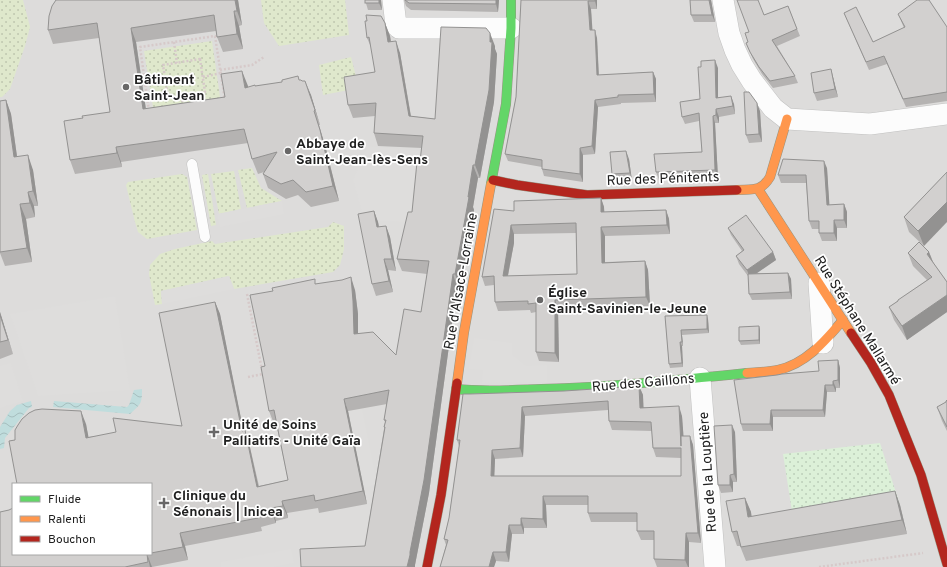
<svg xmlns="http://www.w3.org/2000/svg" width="947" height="567" viewBox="0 0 947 567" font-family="Overpass,sans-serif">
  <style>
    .residential { fill: #dddcdb; fill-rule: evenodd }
    .grass { fill: url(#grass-dots) }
    .park { fill: url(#park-dots) }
    .parking { fill: #dedddc }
    .water { fill: url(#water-waves) }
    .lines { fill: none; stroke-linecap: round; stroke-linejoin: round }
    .lane-casing { stroke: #c1c1c0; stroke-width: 11 }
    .street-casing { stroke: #c1c1c0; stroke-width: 22 }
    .fast-casing { stroke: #979583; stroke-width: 10 }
    .slow-casing { stroke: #979583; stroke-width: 10 }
    .jam-casing { stroke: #979583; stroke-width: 10 }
    .path { stroke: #d6c9c9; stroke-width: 2.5; stroke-dasharray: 2 2; stroke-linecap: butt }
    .lane { stroke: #fcfcfc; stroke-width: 10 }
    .street { stroke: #fcfcfc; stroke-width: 21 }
    .fast { stroke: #63d668; stroke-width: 9 }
    .slow { stroke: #ff974d; stroke-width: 9 }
    .jam { stroke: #b3261e; stroke-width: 9 }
    .wall { fill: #b5b3b2; fill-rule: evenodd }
    .shaded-wall { fill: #939291 }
    .building { fill: #d2d0cf; stroke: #939291; fill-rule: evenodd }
    .poi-dot { fill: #686767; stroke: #fff; stroke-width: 1.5 }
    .labels { text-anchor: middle; stroke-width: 3.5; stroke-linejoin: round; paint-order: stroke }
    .poi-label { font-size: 14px; font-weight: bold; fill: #202020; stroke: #fff; text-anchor: start }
    .street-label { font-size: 14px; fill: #202020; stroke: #fff }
  </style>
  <defs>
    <pattern id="grass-dots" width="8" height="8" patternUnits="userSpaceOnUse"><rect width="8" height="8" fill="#dfe8cc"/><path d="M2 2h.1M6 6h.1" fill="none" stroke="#bfc7af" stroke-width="1.8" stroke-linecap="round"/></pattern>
    <pattern id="park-dots" width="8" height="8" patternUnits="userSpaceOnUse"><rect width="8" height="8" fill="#dcf0d8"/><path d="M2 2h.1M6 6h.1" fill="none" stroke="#bcceb9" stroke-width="1.8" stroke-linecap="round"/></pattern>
    <pattern id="water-waves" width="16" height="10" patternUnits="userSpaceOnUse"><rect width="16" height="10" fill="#c0dddd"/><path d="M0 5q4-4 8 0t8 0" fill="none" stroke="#a5bdbd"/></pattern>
  </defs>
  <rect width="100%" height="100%" fill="#eeecea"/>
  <path class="residential" d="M 0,0 L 947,0 L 947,567 L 0,567 ZM 13,484 L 151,484 L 151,554 L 13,554 Z"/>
  <g class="grass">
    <path d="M 0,0 L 23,0 L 30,27 L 25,46 L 10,89 L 2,97 L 0,97 Z"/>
    <path d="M 261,0 L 345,0 L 349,35 L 279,46 L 264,23 Z"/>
    <path d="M 212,41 L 221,104 L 154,114 L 144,51 Z"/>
    <path d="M 351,57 L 359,88 L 323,95 L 319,65 Z"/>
    <path d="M 252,168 L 261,188 L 282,201 L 247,208 L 238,170 Z"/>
    <path d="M 234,171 L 241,209 L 219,214 L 211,174 Z"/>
    <path d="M 182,174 L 187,177 L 197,230 L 147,239 L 138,232 L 135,222 L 126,185 L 128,182 Z"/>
    <path d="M 208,174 L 216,225 L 211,226 L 202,175 Z"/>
    <path d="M 333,222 L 344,226 L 344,249 L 340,265 L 333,272 L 234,289 L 229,276 L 161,291 L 162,304 L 155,305 L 149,274 L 150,265 L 160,254 L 175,249 L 212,241 L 215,244 L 328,227 Z"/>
  </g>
  <path class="park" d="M 880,443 L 900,505 L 794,524 L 783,454 Z"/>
  <g class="parking">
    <path d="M 367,146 L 419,151 L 413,222 L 378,221 L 365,224 L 353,180 Z"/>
    <path d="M 282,201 L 284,214 L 220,227 L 217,214 Z"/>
    <path d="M 229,276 L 234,289 L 162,304 L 161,291 Z"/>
    <path d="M 115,296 L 130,390 L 38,396 L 10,314 Z"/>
    <path d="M 474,338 L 512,343 L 512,355 L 526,366 L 547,365 L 547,382 L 482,383 L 483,370 L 469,369 Z"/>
    <path d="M 11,363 L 23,401 L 0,408 L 0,366 Z"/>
    <path d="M 362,409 L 377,484 L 364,488 L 348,411 Z"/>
    <path d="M 291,549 L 294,563 L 273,567 L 221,567 L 221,562 Z"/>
  </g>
  <g class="water">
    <path d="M 142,389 C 142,404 141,404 130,414 L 53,407 L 54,401 L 127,407 L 129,405 L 134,390 Z"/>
    <path d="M 31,401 L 32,407 L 29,408 L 5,438 L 4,448 L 0,449 L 0,427 L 10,411 L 17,405 Z"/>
  </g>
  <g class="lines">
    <defs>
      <path id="lane" d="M 192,164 L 205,237"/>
      <g id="street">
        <path d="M 393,0 L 396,25 L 399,28 L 511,28"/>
        <path d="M 723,0 L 729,33 L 735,50 L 742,65 L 752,81 L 773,108 L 787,119 L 870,124 L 947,114"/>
        <path d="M 819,283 L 823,343"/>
        <path d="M 700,378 L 715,567"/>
      </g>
      <g id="fast">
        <path d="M 491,184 L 506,104 L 511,28 L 511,0"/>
        <path d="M 456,389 C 484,392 513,390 541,389 C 610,387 679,380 747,373"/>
      </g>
      <g id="slow">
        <path d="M 758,189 L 851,333"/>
        <path d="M 737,190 C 753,189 761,192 770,177 L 787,119"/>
        <path d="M 747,373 C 757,372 768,372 778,370 C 806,364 825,341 843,320"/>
        <path d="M 457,383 L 464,332 L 491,184"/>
      </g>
      <g id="jam">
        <path d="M 493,180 L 517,185 L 587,195 L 737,190"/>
        <path d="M 851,333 L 871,363 L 889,395 L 921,475 L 947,564"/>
        <path d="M 427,567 L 441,495 L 457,383"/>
      </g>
    </defs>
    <use href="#lane" class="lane-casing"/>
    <use href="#street" class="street-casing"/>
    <use href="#fast" class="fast-casing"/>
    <use href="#slow" class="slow-casing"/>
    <use href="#jam" class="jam-casing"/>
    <g class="path">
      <path d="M 215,36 L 226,107 L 150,118 L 140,47 Z"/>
      <path d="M 174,42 L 177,63"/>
      <path d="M 200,59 L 205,92 L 168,98 L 163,65 Z"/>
      <path d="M 220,70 L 252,65 L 264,57"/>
      <path d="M 203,77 L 221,73"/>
      <path d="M 146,85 L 166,82"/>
      <path d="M 182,96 L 183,105"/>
      <path d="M 247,294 L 262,370"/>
      <path d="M 248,377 L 263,374"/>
      <path d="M 819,567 L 923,553"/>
    </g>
    <use href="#lane" class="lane"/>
    <use href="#street" class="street"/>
    <use href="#fast" class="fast"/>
    <use href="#slow" class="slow"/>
    <use href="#jam" class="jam"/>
  </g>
  <g class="wall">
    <path d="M 56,0 L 238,0 L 242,25 L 239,26 L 243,49 L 223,52 L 217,37 L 216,31 L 136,42 L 146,109 L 225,97 L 248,86 L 248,87 L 300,80 L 311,95 L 320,125 L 319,125 L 325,145 L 339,201 L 311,207 L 298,195 L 286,199 L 268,188 L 263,174 L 264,172 L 258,174 L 252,159 L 248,143 L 121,162 L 122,167 L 75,174 L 70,160 L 83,118 L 110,112 L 99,38 L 53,44 L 48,30 Z"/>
    <path d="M 365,0 L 381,0 L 382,10 L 368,10 Z"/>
    <path d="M 404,0 L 499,0 L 498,12 L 411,10 L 406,6 Z"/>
    <path d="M 521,0 L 597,0 L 597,9 L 591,9 L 592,30 L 597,38 L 599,75 L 653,72 L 656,79 L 656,102 L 621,103 L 621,104 L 598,107 L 595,154 L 583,155 L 583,182 L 544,176 L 542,169 L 542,167 L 508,161 L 505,154 L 516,97 Z"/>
    <path d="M 690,0 L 711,0 L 715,22 L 694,22 L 691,15 Z"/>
    <path d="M 788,6 L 800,36 L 777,46 L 795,76 L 798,83 L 773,88 L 762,74 L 753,59 L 746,43 L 748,42 L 749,32 L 764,15 Z"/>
    <path d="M 844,13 L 873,42 L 904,28 L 898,14 L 947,27 L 947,101 L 906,107 L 887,64 L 869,70 L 847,20 Z"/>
    <path d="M 385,23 L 390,36 L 391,42 L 400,53 L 411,116 L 435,119 L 495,46 L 495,49 L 497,54 L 494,102 L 480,178 L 478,178 L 473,207 L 474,210 L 460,287 L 457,287 L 429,493 L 415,565 L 415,567 L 301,567 L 365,546 L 384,429 L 384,427 L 385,422 L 384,420 L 387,404 L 348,411 L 367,504 L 319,513 L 318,508 L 287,513 L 288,518 L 276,521 L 276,523 L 261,527 L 262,531 L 185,546 L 188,560 L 152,567 L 0,567 L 13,554 L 151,554 L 151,484 L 17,484 L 86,424 L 88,437 L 182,426 L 215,302 L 220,314 L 243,430 L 249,443 L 259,486 L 288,480 L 276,423 L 274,424 L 269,411 L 265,366 L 317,284 L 355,290 L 358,314 L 358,333 L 396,355 L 421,312 L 427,274 L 402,271 L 397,259 L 412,212 L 422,148 L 378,146 L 374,133 L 375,116 L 353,118 L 348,105 L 375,72 L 371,47 L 367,38 Z"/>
    <path d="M 718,68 L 718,97 L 734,104 L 735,114 L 719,117 L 719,123 L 715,123 L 718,178 L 659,180 L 656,172 L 702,152 L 699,121 L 685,124 L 682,117 L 700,99 Z"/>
    <path d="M 831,69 L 838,97 L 817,101 L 814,93 Z"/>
    <path d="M 6,100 L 11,114 L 17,156 L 33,170 L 38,206 L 34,206 L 35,217 L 26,219 L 32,262 L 5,266 L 0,253 L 0,101 Z"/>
    <path d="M 760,111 L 762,142 L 749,143 L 746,135 Z"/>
    <path d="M 629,159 L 632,181 L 615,182 L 612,174 Z"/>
    <path d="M 827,168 L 829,205 L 844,204 L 847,212 L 847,228 L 837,228 L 837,241 L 822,241 L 819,233 L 819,229 L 812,229 L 809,221 L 806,183 L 781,183 L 778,175 Z"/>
    <path d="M 947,172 L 924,246 L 909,232 L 904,217 Z"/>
    <path d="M 601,198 L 604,207 L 604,212 L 666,210 L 669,219 L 670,234 L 605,236 L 605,262 L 645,261 L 648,270 L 650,306 L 558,309 L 559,362 L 539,361 L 536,352 L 536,312 L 531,313 L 530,310 L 498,311 L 495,302 L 494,285 L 485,286 L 482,277 L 514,211 ZM 576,233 L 577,274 L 508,276 L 514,243 L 514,234 Z"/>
    <path d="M 374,211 L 378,222 L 379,227 L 386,226 L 390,237 L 396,271 L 388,270 L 393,292 L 376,296 L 372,284 Z"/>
    <path d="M 728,228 L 773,252 L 776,260 L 756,273 L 788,273 L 791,279 L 792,299 L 752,300 L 749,294 L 748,276 L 739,264 L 736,256 L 742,251 L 731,235 Z"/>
    <path d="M 929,252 L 934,264 L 947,282 L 947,312 L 907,340 L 894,320 L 889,307 L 927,280 L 913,266 L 908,253 Z"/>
    <path d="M 0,312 L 13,354 L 0,359 Z"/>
    <path d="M 665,316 L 708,319 L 709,333 L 682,335 L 683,346 L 682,346 L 683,367 L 670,368 L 669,364 Z"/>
    <path d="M 759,326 L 760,330 L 760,344 L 741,345 L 739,341 Z"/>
    <path d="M 838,360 L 840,368 L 840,388 L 836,388 L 836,392 L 827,392 L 825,417 L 773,417 L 773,431 L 743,431 L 741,424 L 819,371 Z"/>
    <path d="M 639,386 L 643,395 L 643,407 L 682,416 L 683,436 L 690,436 L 693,445 L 701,543 L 689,542 L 689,567 L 657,567 L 654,559 L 654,540 L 641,540 L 637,531 L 637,522 L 591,522 L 588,513 L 588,505 L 546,505 L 547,528 L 524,528 L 524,534 L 512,534 L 509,562 L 496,561 L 494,567 L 440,567 L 446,545 L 444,539 L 449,518 L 459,446 L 457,440 L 470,394 L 564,391 ZM 608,410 L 609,421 L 612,430 L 652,431 L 653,448 L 656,457 L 681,458 L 681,476 L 494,476 L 495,459 L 523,457 L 525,416 Z"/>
    <path d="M 947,400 L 947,431 L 942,421 L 937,407 L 946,402 Z"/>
    <path d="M 735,432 L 737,482 L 733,482 L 733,492 L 721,493 L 718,485 Z"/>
    <path d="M 895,491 L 900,505 L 907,534 L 746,561 L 740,546 L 737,546 L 732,532 L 745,498 L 751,512 L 751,517 Z"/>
  </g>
  <g class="shaded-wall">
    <path d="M 235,0 L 238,0 L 242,25 L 237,11 Z"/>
    <path d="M 379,0 L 381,0 L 382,10 L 379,3 Z"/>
    <path d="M 496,0 L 499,0 L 498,12 L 496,4 Z"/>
    <path d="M 595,0 L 597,0 L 597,9 L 595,1 Z"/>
    <path d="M 709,0 L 711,0 L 715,22 L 712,15 Z"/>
    <path d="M 588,1 L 591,9 L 593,38 L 590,30 Z"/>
    <path d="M 234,11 L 239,26 L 243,49 L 237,34 Z"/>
    <path d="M 385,23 L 390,36 L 393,55 L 388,42 Z"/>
    <path d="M 131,28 L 136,42 L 148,124 L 143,109 Z"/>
    <path d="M 595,30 L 597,38 L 599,82 L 597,75 Z"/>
    <path d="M 490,33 L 495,46 L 495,49 L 497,54 L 494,102 L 480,178 L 475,165 L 490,42 Z"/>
    <path d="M 396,41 L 400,53 L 413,129 L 409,116 Z"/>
    <path d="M 715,60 L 718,68 L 718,105 L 716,98 Z"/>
    <path d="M 831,69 L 838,97 L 835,89 Z"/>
    <path d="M 242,71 L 248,86 L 250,103 L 245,88 Z"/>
    <path d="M 653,72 L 656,79 L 656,102 L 654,94 Z"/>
    <path d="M 305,81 L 311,95 L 320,125 L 315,110 Z"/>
    <path d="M 731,96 L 734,104 L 735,114 L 733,106 Z"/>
    <path d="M 6,100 L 11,114 L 19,171 L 14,157 Z"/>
    <path d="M 595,100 L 598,107 L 595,154 L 592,146 Z"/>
    <path d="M 757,103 L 760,111 L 762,142 L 759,134 Z"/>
    <path d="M 716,109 L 719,117 L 719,123 L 716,115 Z"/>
    <path d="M 314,111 L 325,145 L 339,201 L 333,186 Z"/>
    <path d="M 713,116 L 715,123 L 718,178 L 715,170 Z"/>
    <path d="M 116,147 L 121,162 L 122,167 L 117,153 Z"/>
    <path d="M 580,148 L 583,155 L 583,182 L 580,174 Z"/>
    <path d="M 626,151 L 629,159 L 632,181 L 630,173 Z"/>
    <path d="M 28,155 L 33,170 L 38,206 L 33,191 Z"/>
    <path d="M 824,161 L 827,168 L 830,213 L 827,205 Z"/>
    <path d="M 473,165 L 478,178 L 473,207 L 474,210 L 460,287 L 455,274 Z"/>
    <path d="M 28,192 L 34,206 L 35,217 L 30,203 Z"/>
    <path d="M 601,198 L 604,207 L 605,221 L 601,212 Z"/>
    <path d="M 947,202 L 947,222 L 924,246 L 918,231 Z"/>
    <path d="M 20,204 L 26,219 L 32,262 L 27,248 Z"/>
    <path d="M 844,204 L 847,212 L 847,228 L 844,220 Z"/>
    <path d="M 666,210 L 669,219 L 670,234 L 667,225 Z"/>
    <path d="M 374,211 L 378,222 L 381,239 L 377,227 Z"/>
    <path d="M 834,220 L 837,228 L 837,241 L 834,233 Z"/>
    <path d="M 511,225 L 514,234 L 514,243 L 506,285 L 503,276 Z"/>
    <path d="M 386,226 L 390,237 L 396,271 L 392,259 Z"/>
    <path d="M 601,227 L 605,236 L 605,272 L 602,263 Z"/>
    <path d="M 773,252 L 776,260 L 750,278 L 747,270 Z"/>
    <path d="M 929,252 L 934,265 L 927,254 Z"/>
    <path d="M 384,259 L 388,270 L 393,292 L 389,281 Z"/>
    <path d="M 645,261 L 648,270 L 650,306 L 646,297 Z"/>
    <path d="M 788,273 L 791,279 L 792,299 L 790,292 Z"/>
    <path d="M 453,274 L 457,287 L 429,493 L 415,565 L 415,567 L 407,567 L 410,552 Z"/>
    <path d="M 351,277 L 355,290 L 358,314 L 358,346 L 354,334 Z"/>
    <path d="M 947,295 L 947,312 L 907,340 L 902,326 Z"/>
    <path d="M 555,300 L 558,309 L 559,362 L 555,353 Z"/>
    <path d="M 215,302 L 220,314 L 246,443 L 242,431 Z"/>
    <path d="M 0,312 L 13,354 L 0,315 Z"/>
    <path d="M 707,315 L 708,319 L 709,333 L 707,329 Z"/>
    <path d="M 759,326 L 760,330 L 760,344 L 759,340 Z"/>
    <path d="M 681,330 L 682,335 L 683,346 L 682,342 Z"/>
    <path d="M 680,342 L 682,346 L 683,367 L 682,363 Z"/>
    <path d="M 838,360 L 840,368 L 840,388 L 838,380 Z"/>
    <path d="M 833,381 L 836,388 L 836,392 L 833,385 Z"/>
    <path d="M 825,385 L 827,392 L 825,417 L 823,410 Z"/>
    <path d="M 639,386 L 643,395 L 644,417 L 640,408 Z"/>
    <path d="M 344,399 L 348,411 L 367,504 L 363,491 Z"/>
    <path d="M 679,406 L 682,416 L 685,455 L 681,446 Z"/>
    <path d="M 522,407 L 525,416 L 523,457 L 520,448 Z"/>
    <path d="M 771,410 L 773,417 L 773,431 L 770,424 Z"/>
    <path d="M 81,411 L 86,424 L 91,450 L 86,438 Z"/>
    <path d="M 732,425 L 735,432 L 737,482 L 734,474 Z"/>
    <path d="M 245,430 L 249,443 L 261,499 L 257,487 Z"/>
    <path d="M 690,436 L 693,445 L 701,543 L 698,533 Z"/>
    <path d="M 492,450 L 495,459 L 494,485 L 491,476 Z"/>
    <path d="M 730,475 L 733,482 L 733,492 L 730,485 Z"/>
    <path d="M 895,491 L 900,505 L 907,534 L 902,520 Z"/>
    <path d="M 543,496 L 546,505 L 547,528 L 543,519 Z"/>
    <path d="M 745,498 L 751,512 L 754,532 L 748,517 Z"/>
    <path d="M 282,501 L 287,513 L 288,518 L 283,506 Z"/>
    <path d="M 271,508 L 276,521 L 276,523 L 271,511 Z"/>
    <path d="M 521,518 L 524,528 L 524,534 L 521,525 Z"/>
    <path d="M 509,525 L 512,534 L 509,562 L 506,552 Z"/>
    <path d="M 180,533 L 185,546 L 188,560 L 183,547 Z"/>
    <path d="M 686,533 L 689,542 L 689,567 L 688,567 L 685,560 Z"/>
    <path d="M 493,552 L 496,561 L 494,567 L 489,567 Z"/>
    <path d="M 147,554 L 152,567 L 150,567 Z"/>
  </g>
  <g class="building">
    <path d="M 56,0 L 235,0 L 237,11 L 234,11 L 237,34 L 217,37 L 214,15 L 131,28 L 143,109 L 225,97 L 221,74 L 242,71 L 245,88 L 255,85 L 255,86 L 282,82 L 282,80 L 298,76 L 299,80 L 301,80 L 302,81 L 305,81 L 315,110 L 314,111 L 320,130 L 333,186 L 306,192 L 293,180 L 281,184 L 263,174 L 277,152 L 252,159 L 244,129 L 116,147 L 117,153 L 70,160 L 64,121 L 83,118 L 82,116 L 110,112 L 97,23 L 48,30 L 49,16 L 52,6 Z"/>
    <rect x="365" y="0" width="14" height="3"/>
    <path d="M 405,0 L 496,0 L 496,4 L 409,3 Z"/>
    <path d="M 521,0 L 595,0 L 595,1 L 588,1 L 590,30 L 595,30 L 597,75 L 653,72 L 654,94 L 618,95 L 618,97 L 595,100 L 592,146 L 580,148 L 580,174 L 542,169 L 542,160 L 505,154 L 516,97 Z"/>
    <path d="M 690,0 L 709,0 L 712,15 L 691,15 Z"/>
    <path d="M 737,0 L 758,0 L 764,15 L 788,6 L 797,29 L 772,40 L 795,76 L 770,81 L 759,67 L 750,52 L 746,43 L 748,42 L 745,33 L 749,32 Z"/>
    <path d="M 917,0 L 929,0 L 947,27 L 947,92 L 903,99 L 884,56 L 866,62 L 844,13 L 856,7 L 873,42 L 905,27 L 898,14 Z"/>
    <path d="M 366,15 L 381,16 L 385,23 L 388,42 L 396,41 L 409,116 L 435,119 L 441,27 L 486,28 L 490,33 L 490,42 L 492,42 L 489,90 L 475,165 L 473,165 L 468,197 L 469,197 L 455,274 L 453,274 L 424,480 L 410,552 L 410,555 L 407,567 L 301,567 L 300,549 L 365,546 L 385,427 L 384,427 L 386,420 L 384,420 L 389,390 L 344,399 L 363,491 L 315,501 L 314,495 L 282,501 L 283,506 L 271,508 L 271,511 L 257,514 L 258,518 L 180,533 L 183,547 L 151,553 L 151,484 L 17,484 L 9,441 L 15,440 L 15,430 L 18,425 L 22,419 L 29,413 L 35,410 L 42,409 L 81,411 L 86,438 L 116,432 L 113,418 L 182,426 L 159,313 L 215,302 L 242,431 L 245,430 L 257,487 L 288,480 L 274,410 L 269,411 L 261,367 L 265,366 L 250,295 L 273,291 L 272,288 L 315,279 L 315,284 L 342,280 L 351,277 L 353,301 L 354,334 L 373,332 L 396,355 L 404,309 L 421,312 L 429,261 L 397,259 L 408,212 L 412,212 L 417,162 L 420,161 L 423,136 L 374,133 L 376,103 L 348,105 L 344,77 L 375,72 L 369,37 L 367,38 L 365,21 L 367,21 Z"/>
    <path d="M 715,60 L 716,98 L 731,96 L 733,106 L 716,109 L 716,115 L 713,116 L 715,170 L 656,172 L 654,154 L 702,152 L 699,113 L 682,117 L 680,102 L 700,99 L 698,67 L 701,67 L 701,61 Z"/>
    <path d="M 831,69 L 835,89 L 814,93 L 811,73 Z"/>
    <path d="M 744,92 L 749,92 L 757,103 L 759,134 L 746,135 Z"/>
    <path d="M 6,100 L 14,157 L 28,155 L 33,191 L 28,192 L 30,203 L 20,204 L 27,248 L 0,252 L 0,101 Z"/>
    <path d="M 626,151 L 630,173 L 612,174 L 610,152 Z"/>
    <path d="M 783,159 L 824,161 L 827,205 L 844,204 L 844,220 L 834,220 L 834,233 L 819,233 L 819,221 L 809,221 L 806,175 L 778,175 Z"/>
    <path d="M 947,172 L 947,202 L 918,231 L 904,217 Z"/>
    <path d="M 601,198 L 601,212 L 666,210 L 667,225 L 601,227 L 602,263 L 645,261 L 646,297 L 555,300 L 555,353 L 536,352 L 536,303 L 528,304 L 528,301 L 495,302 L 494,276 L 482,277 L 494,209 L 514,211 L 514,201 ZM 576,223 L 577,274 L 503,276 L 510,234 L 511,225 Z"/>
    <path d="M 374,211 L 377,227 L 386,226 L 392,259 L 384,259 L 389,281 L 372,284 L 358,214 Z"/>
    <path d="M 746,215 L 773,252 L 747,270 L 736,256 L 744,250 L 728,228 Z"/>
    <path d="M 919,242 L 929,252 L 927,254 L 947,282 L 947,295 L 902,326 L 889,307 L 898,301 L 898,300 L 932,277 L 908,253 Z"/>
    <path d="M 788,273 L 790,292 L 749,294 L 748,274 Z"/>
    <path d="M 0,315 L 8,340 L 0,342 Z"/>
    <path d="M 707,315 L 707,329 L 681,330 L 682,342 L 680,342 L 682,363 L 669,364 L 665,316 Z"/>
    <path d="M 759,326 L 759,340 L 739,341 L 739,327 Z"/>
    <path d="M 838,360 L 838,380 L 833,381 L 833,385 L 825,385 L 823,410 L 771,410 L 770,424 L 741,424 L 734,380 L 777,375 L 782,374 L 819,371 L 818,361 Z"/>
    <path d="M 639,386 L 640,408 L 679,406 L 681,446 L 681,436 L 690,436 L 698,533 L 686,533 L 685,560 L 654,559 L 654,531 L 637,531 L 637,513 L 588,513 L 588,496 L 543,496 L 543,519 L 521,518 L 521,525 L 509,525 L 506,552 L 493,552 L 489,567 L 440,567 L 448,540 L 444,539 L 449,518 L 460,440 L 457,440 L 463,394 L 470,394 L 564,391 ZM 608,401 L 609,421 L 651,422 L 653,448 L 681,448 L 681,476 L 491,476 L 492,450 L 520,448 L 522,407 Z"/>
    <path d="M 947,400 L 947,427 L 937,407 L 946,402 L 946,401 Z"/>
    <path d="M 732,425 L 734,474 L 730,475 L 730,485 L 718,485 L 714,426 Z"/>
    <path d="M 895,491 L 902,520 L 741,547 L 737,531 L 732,532 L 726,501 L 745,498 L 748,517 Z"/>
    <path d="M 13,508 L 13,554 L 148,554 L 147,554 L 148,562 L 125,567 L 0,567 L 0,512 L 9,510 Z"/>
  </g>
  <g class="poi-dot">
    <circle cx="126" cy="87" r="4"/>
    <circle cx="288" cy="151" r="4"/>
    <circle cx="540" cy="300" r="4"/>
    <path d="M212 426h4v4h4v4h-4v4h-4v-4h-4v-4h4z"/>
    <path d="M162 497h4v4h4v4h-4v4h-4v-4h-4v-4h4z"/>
  </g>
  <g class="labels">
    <g class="poi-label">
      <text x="134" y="84">Bâtiment<tspan x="134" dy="16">Saint-Jean</tspan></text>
      <text x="296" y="148">Abbaye de<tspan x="296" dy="16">Saint-Jean-lès-Sens</tspan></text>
      <text x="548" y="297">Église<tspan x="548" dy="16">Saint-Savinien-le-Jeune</tspan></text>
      <text x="223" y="429">Unité de Soins<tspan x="223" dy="16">Palliatifs - Unité Gaïa</tspan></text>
      <text x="173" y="500">Clinique du<tspan x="173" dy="16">Sénonais | Inicea</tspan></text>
    </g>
    <g class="street-label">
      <text transform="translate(663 178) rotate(-2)" y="5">Rue des Pénitents</text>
      <text transform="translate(460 281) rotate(-80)" y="5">Rue d'Alsace-Lorraine</text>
      <text transform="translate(858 320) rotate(58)" y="5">Rue Stéphane Mallarmé</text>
      <text transform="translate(643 382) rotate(-5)" y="5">Rue des Gaillons</text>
      <text transform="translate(707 472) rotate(-94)" y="5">Rue de la Louptière</text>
    </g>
  </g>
  <rect x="12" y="483" width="140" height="72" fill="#ffffff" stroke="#a6a6a6"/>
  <rect x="20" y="496" width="20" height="6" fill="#63d668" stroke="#a6a6a6"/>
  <text x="48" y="503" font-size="12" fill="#202020">Fluide</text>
  <rect x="20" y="516" width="20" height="6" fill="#ff974d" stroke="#a6a6a6"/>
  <text x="48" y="523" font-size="12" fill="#202020">Ralenti</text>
  <rect x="20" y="536" width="20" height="6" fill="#b3261e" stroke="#a6a6a6"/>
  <text x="48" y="543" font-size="12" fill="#202020">Bouchon</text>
</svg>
